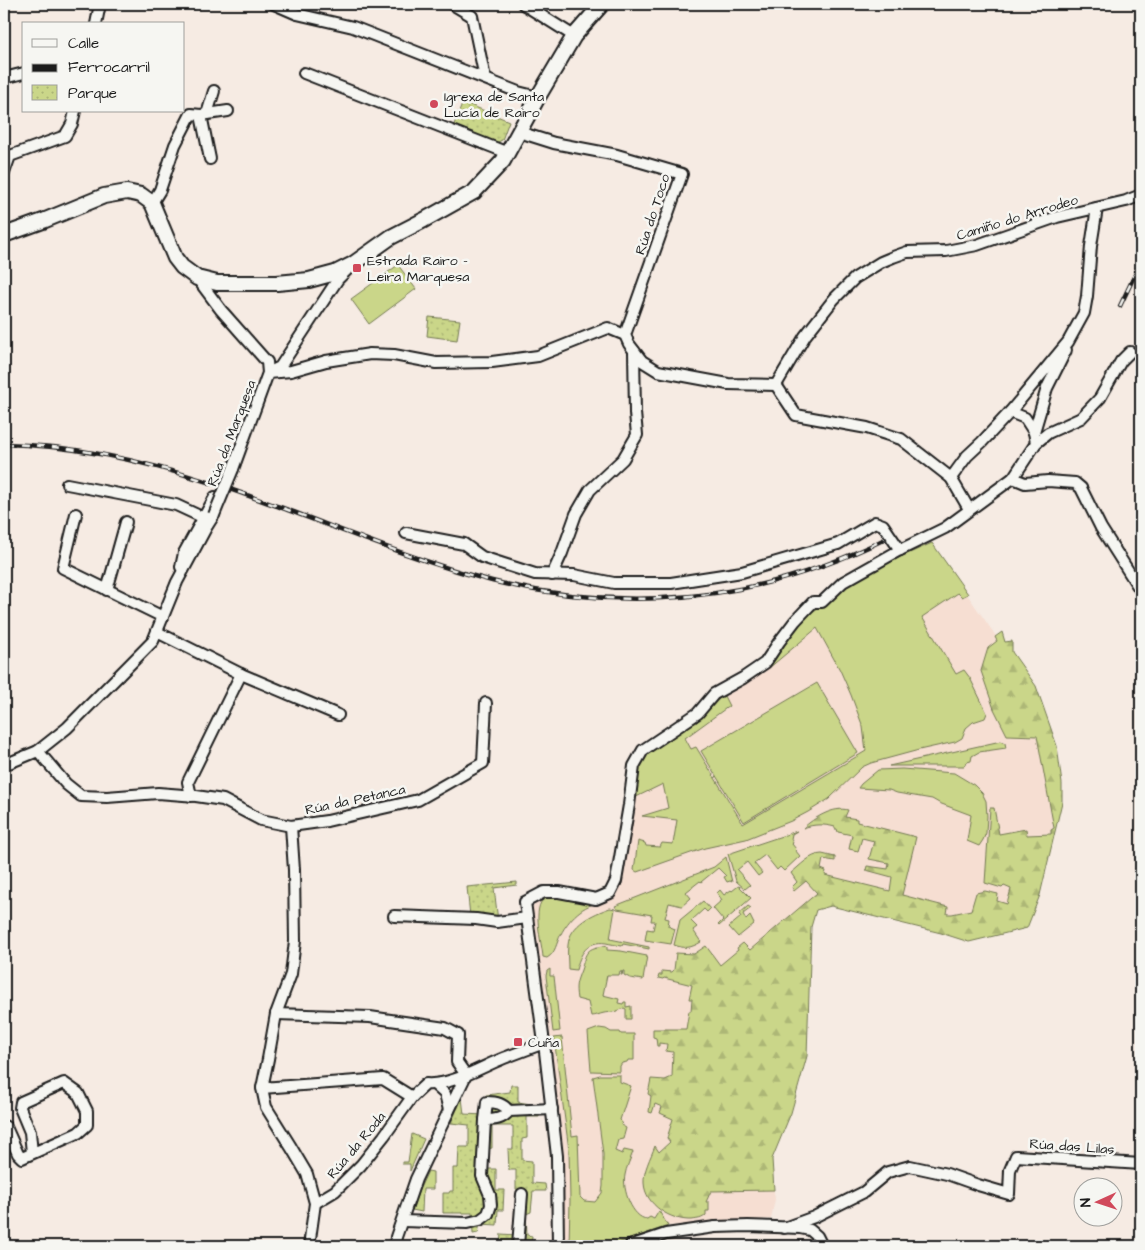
<svg xmlns="http://www.w3.org/2000/svg" width="1145" height="1250" viewBox="0 0 1145 1250" font-family="'Architects Daughter',sans-serif">
  <style>
    .built { fill: #f6ded2 }
    .green { fill: #cad689; stroke: #737952 }
    .forest { fill: url(#forest-firs); stroke: #737952 }
    .park { fill: url(#park-dots); stroke: #737952 }
    .lines { fill: none; stroke-linecap: round; stroke-linejoin: round }
    .street-casing { stroke: #1c1c1c; stroke-width: 14 }
    .secondary-casing { stroke: #1c1c1c; stroke-width: 18 }
    .street { stroke: #f6f6f2; stroke-width: 10 }
    .secondary { stroke: #f6f6f2; stroke-width: 14 }
    .rail-casing { stroke: #1c1c1c; stroke-width: 4.5 }
    .rail { stroke: #f6f6f2; stroke-width: 2.5; stroke-dasharray: 8; stroke-linecap: butt }
    .street-bridge-casing { stroke: #1c1c1c; stroke-width: 14; stroke-linecap: butt }
    .street-bridge { stroke: #f6f6f2; stroke-width: 10 }
    .poi-dot { fill: #d1495b; stroke: #f6f6f2; stroke-width: 2 }
    .labels { text-anchor: middle; stroke-width: 5; stroke-linejoin: round; paint-order: stroke }
    .poi-label { font-size: 14px; fill: #1c1c1c; stroke: #f6f6f2; text-anchor: start }
    .street-label { font-size: 14px; fill: #1c1c1c; stroke: #f6f6f2 }
  </style>
  <defs>
    <pattern id="forest-firs" width="22" height="20" patternUnits="userSpaceOnUse" patternTransform="scale(1.25)"><rect width="22" height="20" fill="#cad689"/><path d="M5 1l3.5 6h-7zM16 11l3.5 6h-7z" fill="#adb776"/></pattern>
    <pattern id="park-dots" width="8" height="8" patternUnits="userSpaceOnUse" patternTransform="scale(1.25)"><rect width="8" height="8" fill="#cad689"/><path d="M2 2h.1M6 6h.1" fill="none" stroke="#adb776" stroke-width="1.8" stroke-linecap="round"/></pattern>
  </defs>
  <rect width="100%" height="100%" fill="#f6ebe3"/>
  <filter id="ink" filterUnits="userSpaceOnUse"><feTurbulence type="fractalNoise" baseFrequency=".02" numOctaves="2"/><feDisplacementMap in="SourceGraphic" scale="10" xChannelSelector="R" yChannelSelector="G"/><feConvolveMatrix kernelMatrix="1 2 1 2 8 2 1 2 1" color-interpolation-filters="sRGB"/></filter>
  <g filter="url(#ink)">
    <path class="built" d="M 931,542 L 1031,687 L 1059,797 L 1046,860 L 1025,927 L 831,906 L 816,910 L 811,927 L 807,1031 L 804,1056 L 769,1155 L 775,1199 L 771,1219 L 665,1226 L 606,1246 L 562,1246 L 564,1173 L 561,1131 L 533,936 L 531,910 L 537,900 L 547,895 L 614,895 L 637,764 L 713,701 L 764,667 L 801,619 L 828,602 L 851,579 Z"/>
    <g class="green">
      <path d="M 398,265 L 416,289 L 369,324 L 351,299 Z"/>
      <path d="M 932,543 L 968,594 L 962,597 L 958,593 L 922,617 L 956,674 L 964,670 L 970,678 L 987,713 L 985,718 L 973,722 L 966,728 L 962,738 L 955,742 L 919,750 L 871,763 L 862,767 L 829,799 L 808,812 L 791,821 L 746,839 L 705,848 L 637,872 L 634,870 L 638,841 L 645,843 L 646,846 L 660,847 L 662,843 L 673,844 L 677,820 L 642,816 L 668,808 L 663,784 L 634,798 L 637,764 L 651,749 L 681,730 L 697,722 L 720,698 L 724,696 L 729,706 L 685,738 L 691,749 L 696,747 L 743,824 L 866,751 L 863,727 L 851,695 L 840,670 L 817,628 L 769,668 L 802,618 L 828,602 L 851,579 Z"/>
      <path d="M 817,683 L 858,753 L 744,822 L 701,751 Z"/>
      <path d="M 1001,741 L 1005,743 L 1006,748 L 979,752 L 972,756 L 971,761 L 967,762 L 964,766 L 889,766 Z"/>
      <path d="M 902,769 L 954,773 L 974,785 L 982,793 L 986,801 L 987,816 L 986,833 L 983,840 L 979,846 L 967,841 L 971,815 L 939,803 L 932,799 L 897,793 L 889,790 L 858,788 L 861,784 L 878,770 Z"/>
      <path d="M 797,831 L 792,834 L 791,839 L 793,843 L 792,844 L 796,849 L 795,850 L 800,856 L 784,871 L 780,867 L 777,870 L 765,855 L 754,863 L 762,873 L 758,876 L 747,862 L 737,870 L 750,885 L 745,889 L 736,881 L 728,854 Z"/>
      <path d="M 726,857 L 732,882 L 730,881 L 727,882 L 724,877 L 726,876 L 718,868 L 701,882 L 700,881 L 686,892 L 691,898 L 682,906 L 669,903 L 665,918 L 669,919 L 668,926 L 675,929 L 671,944 L 645,940 L 647,929 L 653,930 L 655,921 L 651,921 L 652,915 L 617,909 L 615,906 L 714,867 Z"/>
      <path d="M 739,886 L 751,898 L 719,926 L 718,925 L 723,920 L 713,908 L 722,900 L 717,893 L 720,890 L 724,895 L 731,890 L 732,891 L 737,887 Z"/>
      <path d="M 553,896 L 601,903 C 584,903 568,920 561,934 C 556,943 556,953 547,958 L 543,957 C 542,943 531,907 545,898 C 548,897 551,896 553,896 Z"/>
      <path d="M 703,901 L 710,909 L 707,912 L 704,909 L 691,921 L 697,927 L 693,930 L 701,942 C 691,948 685,949 674,945 L 680,920 Z"/>
      <path d="M 748,906 L 751,908 L 743,914 L 746,920 L 750,916 L 754,924 L 738,937 L 729,927 L 741,917 L 739,914 Z"/>
      <path d="M 610,908 L 615,909 L 610,939 L 649,947 L 649,949 L 623,944 L 622,946 C 616,945 611,944 606,943 C 587,940 580,954 576,970 L 568,969 C 568,961 567,953 568,945 C 570,924 593,914 610,908 Z"/>
      <path d="M 604,946 L 607,947 L 607,950 L 621,951 L 647,956 L 643,980 L 630,978 L 624,975 L 624,971 L 623,971 L 622,975 L 621,975 L 622,971 L 620,971 L 619,975 L 607,975 L 603,995 L 619,999 L 618,1003 L 623,1004 L 624,1002 L 626,1002 L 626,1007 L 631,1006 L 631,1019 L 626,1019 L 626,1009 L 624,1008 C 616,1012 613,1012 604,1013 C 599,1014 596,1016 591,1016 L 588,1002 L 577,999 C 575,985 576,983 581,970 C 586,955 584,948 604,946 Z"/>
      <path d="M 550,969 L 550,976 L 554,976 L 560,1031 L 553,1032 L 546,976 L 547,971 Z"/>
      <path d="M 599,1028 L 606,1029 L 611,1032 L 620,1032 L 621,1034 L 634,1034 L 634,1060 L 628,1060 L 627,1062 L 622,1063 L 620,1066 L 620,1072 L 591,1071 L 588,1032 Z"/>
      <path d="M 562,1037 L 572,1136 L 578,1135 L 580,1197 L 584,1201 L 595,1202 L 602,1193 L 603,1186 L 603,1154 L 593,1077 L 600,1075 L 620,1075 L 620,1082 L 631,1086 L 620,1120 L 622,1122 L 621,1125 L 626,1128 L 623,1139 L 618,1140 L 615,1151 L 622,1154 L 624,1150 L 633,1152 C 630,1160 626,1168 625,1175 C 622,1189 632,1218 647,1219 L 650,1217 L 654,1219 L 659,1211 L 668,1226 L 609,1246 L 569,1246 L 570,1201 L 569,1150 L 554,1038 Z"/>
      <path d="M 412,1134 L 424,1139 L 410,1171 L 410,1164 L 402,1164 L 402,1162 L 408,1162 Z"/>
      <path d="M 428,1171 L 433,1172 L 433,1189 L 423,1189 L 422,1212 L 412,1210 L 419,1190 Z"/>
    </g>
    <path class="forest" d="M 1002,632 L 1005,642 L 1012,641 L 1012,652 L 1036,686 L 1057,746 L 1062,784 L 1062,802 L 1049,857 L 1040,895 L 1027,928 L 969,942 L 941,933 L 831,906 L 816,910 L 811,927 L 807,1056 L 791,1113 L 772,1159 L 774,1190 L 711,1191 L 706,1202 L 709,1202 L 709,1211 L 706,1211 L 706,1215 C 702,1219 698,1219 692,1220 C 671,1221 645,1205 644,1183 C 643,1171 651,1157 655,1146 L 659,1152 L 670,1142 L 667,1138 L 673,1119 L 660,1113 L 662,1107 L 655,1104 L 652,1113 L 649,1112 L 651,1096 L 648,1094 L 651,1079 L 665,1080 L 672,1077 L 673,1052 L 666,1051 L 667,1044 L 659,1043 L 659,1046 L 657,1046 L 656,1038 L 653,1037 L 653,1029 L 686,1029 L 689,1011 L 691,1011 L 692,999 L 689,999 L 692,985 L 664,978 L 663,979 L 658,978 L 659,975 L 662,975 L 662,971 L 672,972 L 674,970 L 676,953 L 694,954 L 706,946 L 720,965 L 738,950 L 737,948 L 743,943 L 750,950 L 817,893 L 806,881 L 794,891 L 792,887 L 797,882 L 791,873 C 800,866 810,854 822,854 C 826,855 831,856 835,857 L 835,861 L 823,859 L 821,869 L 826,871 L 825,875 L 890,891 L 892,877 L 866,870 L 867,866 L 888,869 L 889,863 L 869,859 L 874,841 L 862,838 L 858,851 L 849,849 L 852,835 L 838,832 L 837,829 L 835,829 L 835,827 C 824,824 814,824 803,828 C 814,818 833,806 848,810 L 845,817 L 857,819 L 857,822 L 916,837 L 902,895 L 948,907 L 947,914 L 952,914 L 971,910 L 976,893 L 985,891 L 998,894 L 997,901 L 1007,904 L 1011,889 L 1004,886 L 1002,888 L 985,883 L 990,808 L 994,808 L 999,834 L 1026,829 L 1027,835 L 1051,834 L 1051,830 L 1054,828 L 1037,736 L 1007,735 L 994,709 L 981,671 L 988,648 L 997,641 L 995,637 Z"/>
    <g class="park">
      <path d="M 463,102 L 509,121 L 502,140 L 496,143 L 453,127 Z"/>
      <path d="M 429,317 L 460,320 L 457,340 L 427,336 Z"/>
      <path d="M 517,882 L 517,885 L 494,888 L 498,921 L 470,916 L 467,887 Z"/>
      <path d="M 511,1085 L 518,1085 L 518,1102 L 538,1105 L 539,1117 L 527,1117 L 527,1138 L 522,1139 L 522,1160 L 532,1161 L 532,1183 L 545,1184 L 546,1191 L 533,1191 L 531,1212 L 526,1214 L 527,1235 L 532,1236 L 531,1246 L 479,1246 L 480,1243 L 500,1244 L 501,1234 L 516,1235 L 524,1191 L 516,1189 L 516,1170 L 509,1170 L 508,1149 L 513,1149 L 513,1126 L 492,1126 L 492,1148 L 487,1149 L 487,1169 L 496,1169 L 496,1190 L 504,1190 L 503,1210 L 498,1210 L 497,1225 L 480,1224 L 478,1233 L 473,1234 L 472,1213 L 443,1213 L 443,1193 L 449,1193 L 450,1191 L 453,1191 L 453,1168 L 458,1168 L 459,1147 L 469,1147 L 469,1125 L 451,1123 L 462,1098 L 464,1114 L 484,1115 L 486,1095 L 510,1092 Z"/>
    </g>
    <g class="lines">
      <defs>
        <g id="street">
          <path d="M 274,4 L 297,14 L 353,27 L 518,92 L 538,97"/>
          <path d="M 452,4 L 472,16 L 485,78"/>
          <path d="M 523,4 L 574,36"/>
          <path d="M 96,24 L 100,4"/>
          <path d="M 304,73 L 508,153"/>
          <path d="M 4,78 L 24,73"/>
          <path d="M 207,114 L 214,91"/>
          <path d="M 201,115 L 228,111"/>
          <path d="M 519,132 L 554,143 L 617,155 L 682,174 L 625,335"/>
          <path d="M 4,173 L 10,156 L 65,136 L 72,124 L 75,111"/>
          <path d="M 152,203 L 160,190 L 175,145 L 191,114 L 201,115 L 210,159"/>
          <path d="M 197,278 L 221,310 L 267,362 L 268,373 L 233,469"/>
          <path d="M 272,371 L 280,367 L 338,279 L 347,270"/>
          <path d="M 268,373 L 291,371 L 326,361 L 370,354 L 394,355 L 436,363 L 492,362 L 538,356 L 608,328 L 625,335 L 629,344 L 642,361 L 658,371 L 728,384 L 776,385"/>
          <path d="M 776,385 L 805,336 L 834,299 L 855,278 L 881,262 L 893,257 L 907,252 L 946,251 L 977,245 L 1057,217 L 1126,201 L 1141,195"/>
          <path d="M 776,385 L 796,415 L 867,428 L 901,439 L 951,478 L 969,509"/>
          <path d="M 1010,412 L 1025,418 L 1034,432"/>
          <path d="M 1036,443 L 1034,432 L 1047,388 L 1066,350"/>
          <path d="M 951,478 L 967,456 L 982,442 L 1010,412 L 1068,342 L 1084,313 L 1087,296 L 1091,246 L 1097,208"/>
          <path d="M 1013,478 L 1025,483 L 1048,481 L 1075,483 L 1081,488 L 1101,528 L 1141,591"/>
          <path d="M 67,484 L 176,505 L 204,518"/>
          <path d="M 76,514 L 63,568 L 163,617"/>
          <path d="M 406,533 L 464,544 L 482,557 L 535,574 L 574,575 L 614,583 L 671,583 L 742,572 L 838,544 L 875,522 L 883,525 L 900,550"/>
          <path d="M 181,567 L 184,553 L 215,497"/>
          <path d="M 552,575 L 562,553 L 576,514 L 590,490 L 623,459 L 637,435 L 635,413 L 634,351"/>
          <path d="M 107,590 L 126,522"/>
          <path d="M 157,632 L 241,674 L 338,715"/>
          <path d="M 38,751 L 66,784 L 81,796 L 107,797 L 158,793 L 196,796 L 223,800 L 261,820 L 291,826 L 327,821 L 418,800 L 483,763 L 486,703"/>
          <path d="M 4,765 L 38,751 L 67,728 L 153,641 L 177,582 L 207,526 L 214,515"/>
          <path d="M 191,796 L 188,782 L 241,674"/>
          <path d="M 291,826 L 294,870 L 295,941 L 291,974 L 276,1014 L 268,1059 L 262,1088 L 266,1107 L 291,1147 L 307,1174 L 315,1203 L 309,1246"/>
          <path d="M 394,916 L 476,919 L 497,922 L 527,918"/>
          <path d="M 276,1014 L 370,1017 L 445,1028 L 458,1035 L 457,1062 L 466,1075"/>
          <path d="M 435,1085 L 445,1094 L 449,1110"/>
          <path d="M 262,1088 L 383,1079 L 412,1097"/>
          <path d="M 509,1111 C 503,1119 495,1120 485,1120 L 487,1102 C 497,1102 503,1104 509,1111 L 552,1109"/>
          <path d="M 4,1126 L 6,1127 L 18,1154 L 22,1158 L 78,1133 L 87,1125 L 87,1111 L 78,1093 L 64,1083 L 21,1102 L 20,1108 L 30,1132 L 32,1153"/>
          <path d="M 315,1203 L 335,1191 L 361,1165 L 384,1136 L 412,1097 L 426,1084 C 451,1086 481,1067 504,1058 C 517,1053 531,1048 544,1043"/>
          <path d="M 402,1221 L 467,1223 L 480,1220 L 488,1214 L 491,1205 L 490,1195 L 482,1176 L 485,1120"/>
          <path d="M 784,1228 L 814,1217 L 864,1192 L 888,1172 L 910,1166 L 947,1174 L 978,1185 L 1009,1194 L 1010,1170 L 1016,1156 L 1141,1164"/>
          <path d="M 395,1246 L 396,1237 L 416,1179 L 466,1075"/>
          <path d="M 518,1246 L 522,1194"/>
          <path d="M 558,1246 L 557,1156 L 544,1043 L 525,902 L 544,892 L 559,892 L 596,899 L 610,893 L 616,881 L 629,805 L 634,766 L 643,750 L 698,713 L 714,694 L 743,678 L 765,663 L 779,642 L 795,621 L 813,602 L 822,602 L 843,582 L 898,551 L 945,528 L 1013,478 L 1036,443 L 1048,433 L 1081,418 L 1100,398 L 1121,361 L 1130,352"/>
          <path d="M 630,1246 L 666,1234 L 715,1227 L 748,1226 L 800,1228 L 810,1230 L 817,1236 L 822,1246"/>
        </g>
        <path id="secondary" d="M 4,235 L 43,221 L 104,196 L 127,192 L 141,195 L 152,203 L 175,258 L 182,267 L 197,278 L 217,283 L 277,283 L 309,280 L 335,273 L 353,264 L 391,237 L 424,220 L 474,192 L 503,161 L 538,97 L 574,36 L 602,4"/>
      </defs>
      <use href="#street" class="street-casing"/>
      <use href="#secondary" class="secondary-casing"/>
      <use href="#street" class="street"/>
      <use href="#secondary" class="secondary"/>
      <defs>
        <g id="rail">
          <path d="M 1120,306 L 1141,262"/>
          <path d="M 4,444 C 74,445 144,461 211,483 C 234,490 257,499 280,507 C 350,533 420,562 492,581 C 601,608 717,605 822,566 C 844,558 865,549 885,539"/>
        </g>
      </defs>
      <use href="#rail" class="rail-casing"/>
      <use href="#rail" class="rail"/>
      <defs>
        <path id="street-bridge" d="M 214,515 L 233,469"/>
      </defs>
      <use href="#street-bridge" class="street-bridge-casing"/>
      <use href="#street-bridge" class="street-bridge"/>
    </g>
  </g>
  <g class="poi-dot">
    <circle cx="434" cy="104" r="5"/>
    <rect x="352" y="263" width="10" height="10" rx="2.5"/>
    <rect x="513" y="1037" width="10" height="10" rx="2.5"/>
  </g>
  <g class="labels">
    <g class="poi-label">
      <text x="444" y="101">Igrexa de Santa<tspan x="444" dy="16">Lucía de Rairo</tspan></text>
      <text x="367" y="265">Estrada Rairo -<tspan x="367" dy="16">Leira Marquesa</tspan></text>
      <text x="528" y="1047">Cuña</text>
    </g>
    <g class="street-label">
      <text transform="translate(652 214) rotate(-72)" y="5">Rúa do Toco</text>
      <text transform="translate(1017 217) rotate(-17)" y="5">Camiño do Arrodeo</text>
      <text transform="translate(231 433) rotate(-69)" y="5">Rúa da Marquesa</text>
      <text transform="translate(355 799) rotate(-12)" y="5">Rúa da Petanca</text>
      <text transform="translate(356 1145) rotate(-50)" y="5">Rúa da Roda</text>
      <text transform="translate(1072 1146) rotate(4)" y="5">Rúa das Lilas</text>
    </g>
  </g>
  <rect width="1145" height="1250" fill="none" stroke="#f6f6f2" stroke-width="20"/>
  <rect x="10" y="10" width="1125" height="1230" fill="none" stroke="#1c1c1c" stroke-width="2" filter="url(#ink)"/>
  <rect x="22" y="22" width="162" height="90" fill="#f6f6f2" stroke="#9f9f9c"/>
  <rect x="32" y="39" width="25" height="8" fill="#f6f6f2" stroke="#9f9f9c"/>
  <text x="68" y="48" font-size="15" fill="#1c1c1c">Calle</text>
  <rect x="32" y="64" width="25" height="8" fill="#1c1c1c" stroke="#9f9f9c"/>
  <text x="68" y="72" font-size="15" fill="#1c1c1c">Ferrocarril</text>
  <rect x="32" y="85" width="25" height="15" fill="url(#park-dots)" stroke="#9f9f9c"/>
  <text x="68" y="98" font-size="15" fill="#1c1c1c">Parque</text>
  <g transform="translate(1098 1202) rotate(267)"><circle r="24" fill="#f6f6f2" stroke="#9f9f9c"/>
  <path d="M0-4L9 19L0 12L-9 19Z" fill="#d1495b"/>
  <text y="-8" font-size="14" font-weight="bold" text-anchor="middle" fill="#1c1c1c">N</text>
  </g>
</svg>
